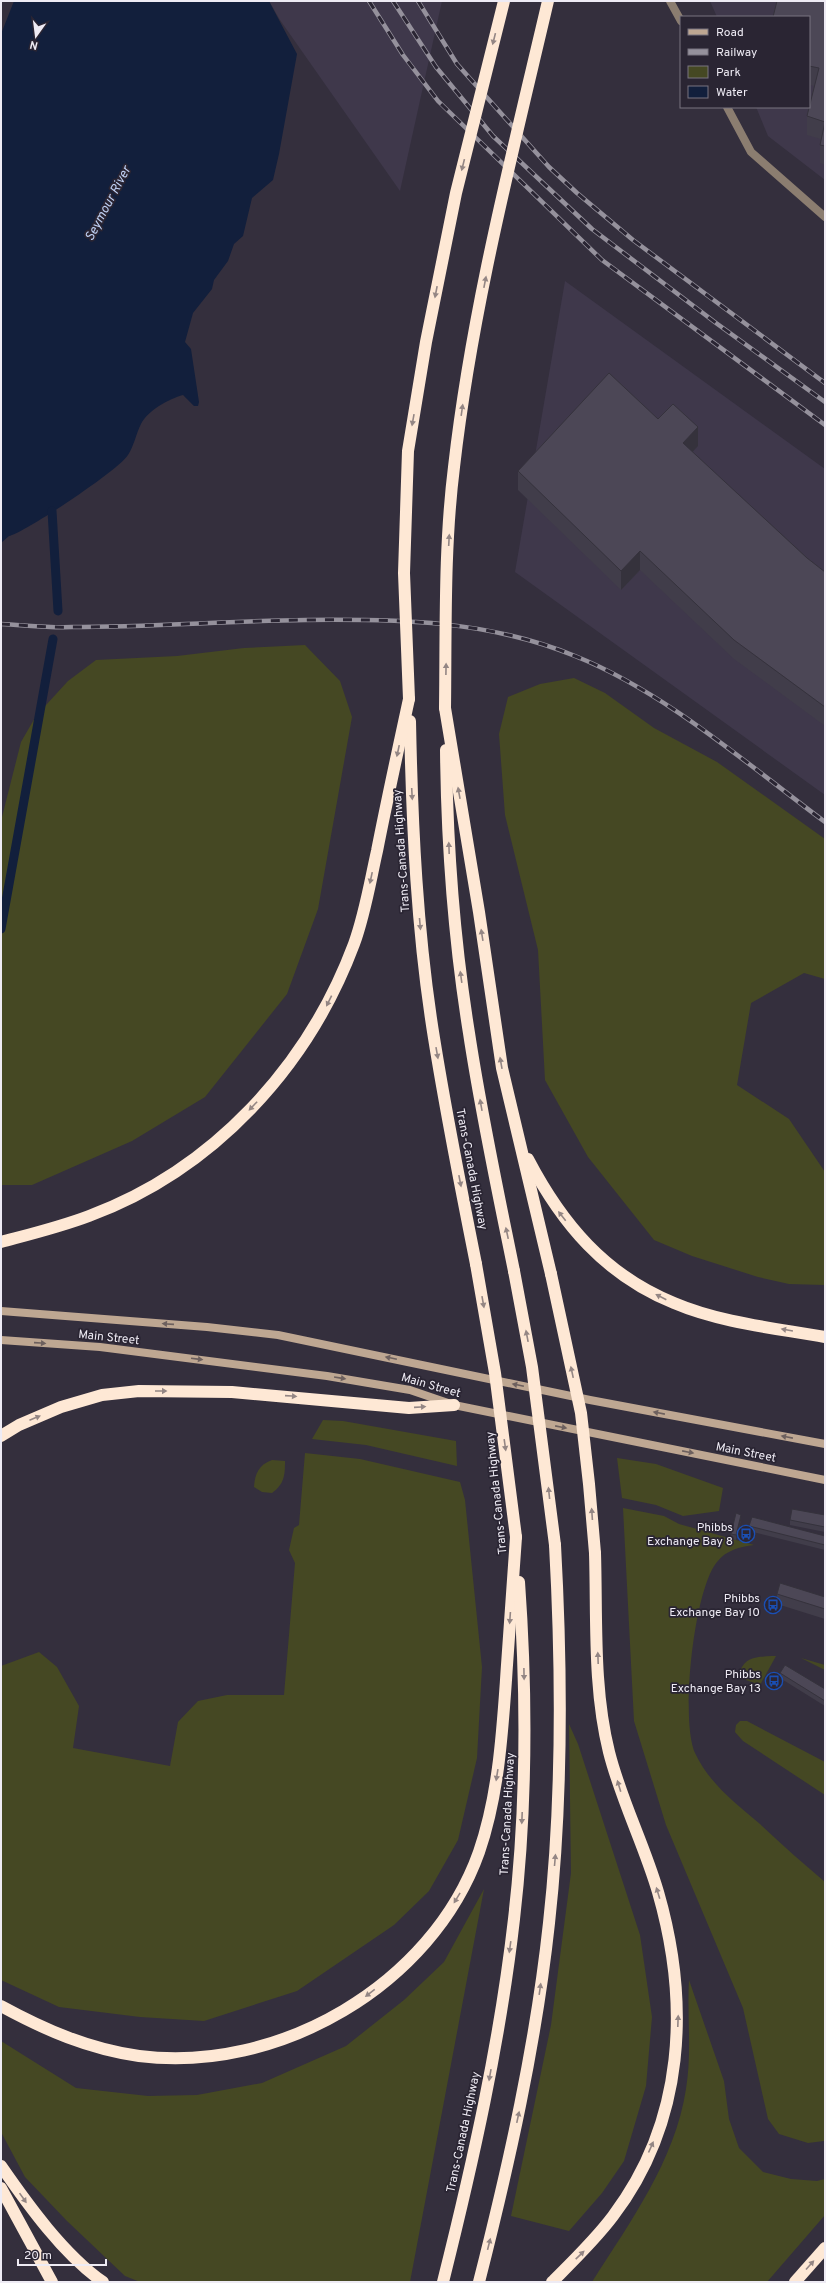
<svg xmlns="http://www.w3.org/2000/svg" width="826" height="2283" viewBox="0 0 826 2283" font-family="Overpass,sans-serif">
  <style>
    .built { fill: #3f384b }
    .green { fill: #454823 }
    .water { fill: #121f3c }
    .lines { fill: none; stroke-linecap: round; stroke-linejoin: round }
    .stream { stroke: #121f3c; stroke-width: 9 }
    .minor { stroke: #8b7d70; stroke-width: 8 }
    .secondary { stroke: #bea792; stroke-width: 8 }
    .motorway { stroke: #fee8d5; stroke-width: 12 }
    .rail-casing { stroke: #95919c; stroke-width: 4.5 }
    .rail { stroke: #2a2533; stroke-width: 3; stroke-dasharray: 9; stroke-linecap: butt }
    .motorway-bridge { stroke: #fee8d5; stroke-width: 12 }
    .wall { fill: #413d4a }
    .shaded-wall { fill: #35323c }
    .building { fill: #4c4756; stroke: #35323c }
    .oneway { fill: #948684 }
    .oneway2 { fill: #6d605e }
    .labels { text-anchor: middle; stroke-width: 3.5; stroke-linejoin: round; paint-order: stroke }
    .street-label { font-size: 12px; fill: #eeebf4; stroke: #2a2533 }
    .poi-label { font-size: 12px; fill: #eeebf4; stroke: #2a2533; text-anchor: end }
    .water-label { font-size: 13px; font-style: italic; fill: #bfd0f4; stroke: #2a2533 }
  </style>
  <rect width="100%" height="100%" fill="#342f3d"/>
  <g class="built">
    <path d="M 269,1 L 442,1 L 400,191 L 280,20 Z"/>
    <path d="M 710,1 L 825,1 L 825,180 L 768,136 L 756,107 L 809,107 L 809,17 L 717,17 Z"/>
    <path d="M 565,281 L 825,469 L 825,795 L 515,572 Z"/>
  </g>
  <g class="green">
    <path d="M 305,645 L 340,681 L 352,717 L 318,909 L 287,994 L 205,1097 L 132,1141 L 32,1185 L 1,1185 L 1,821 L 21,742 L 36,716 L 68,681 L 96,660 L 177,656 L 244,648 Z"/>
    <path d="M 574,678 L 605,693 L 654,728 L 717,762 L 825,839 L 825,979 L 804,973 L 751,1003 L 737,1085 L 789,1119 L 825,1172 L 825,1285 L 789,1284 L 758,1277 L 692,1256 L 654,1240 L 588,1157 L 545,1080 L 538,950 L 505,815 L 499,734 L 508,697 L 540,684 Z"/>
    <path d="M 323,1420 L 343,1421 L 456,1441 L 457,1466 L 366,1445 L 312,1439 Z"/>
    <path d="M 305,1453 L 360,1459 L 460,1482 L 465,1500 L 482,1667 L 477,1758 L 458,1840 L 429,1891 L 394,1925 L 297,1991 L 204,2021 L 140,2017 L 59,2007 L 1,1980 L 1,1666 L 39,1652 L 57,1667 L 79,1706 L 73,1748 L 170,1766 L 178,1722 L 198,1701 L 227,1695 L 284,1695 L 295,1563 L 289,1550 L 294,1528 L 299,1525 Z"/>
    <path d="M 617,1458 L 656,1464 L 723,1488 L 719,1511 L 683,1516 L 656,1505 L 622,1498 Z"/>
    <path d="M 272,1460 L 285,1461 C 285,1476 284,1484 272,1493 L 262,1492 L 254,1487 C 255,1473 259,1465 272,1460 Z"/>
    <path d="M 623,1508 L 664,1516 L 679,1524 L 754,1545 C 740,1547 726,1550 717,1562 C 694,1589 680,1720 695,1753 C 709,1783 735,1803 760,1824 C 781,1844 803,1863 825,1882 L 824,2141 L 808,2143 L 779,2134 L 768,2119 L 743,2008 L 666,1825 L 634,1721 Z"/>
    <path d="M 772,1656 L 776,1656 L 760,1685 L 743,1679 L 740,1671 C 746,1656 758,1657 772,1656 Z"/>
    <path d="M 801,1658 L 825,1665 L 825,1670 Z"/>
    <path d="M 740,1721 L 747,1721 L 825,1762 L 825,1795 L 743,1741 L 735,1732 L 736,1725 Z"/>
    <path d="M 569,1724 L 578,1744 L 640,1935 L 652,2017 L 646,2086 L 624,2161 L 602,2193 L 569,2231 L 511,2216 L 551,2025 L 571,1873 Z"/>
    <path d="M 484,1889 L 410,2282 L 140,2282 L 125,2276 L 67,2221 L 25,2177 L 1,2132 L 1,2041 L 76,2088 L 148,2096 L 197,2095 L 262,2083 L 346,2046 L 404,2000 L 444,1962 Z"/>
    <path d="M 689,1980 L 724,2081 L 729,2119 L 739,2148 L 763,2172 L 791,2179 L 817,2181 L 825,2179 L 825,2215 L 767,2282 L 592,2282 C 630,2222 675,2161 686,2089 C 692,2053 687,2017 689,1980 Z"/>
  </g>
  <path class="water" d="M 14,1 L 269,1 L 297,54 L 279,154 L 273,180 L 252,198 L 243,236 L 234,244 L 228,261 L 214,280 L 212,289 L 193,313 L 185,342 L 191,349 L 199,402 L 198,406 L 194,406 L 183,395 C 169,399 148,410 141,424 C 136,434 134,446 128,455 C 119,470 24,533 9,536 L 1,543 L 1,34 Z"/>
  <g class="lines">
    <g class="stream">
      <path d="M 52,511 L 58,611"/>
      <path d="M 1,929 L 53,639"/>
    </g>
    <g class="minor">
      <path d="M 670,1 L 681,21"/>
      <path d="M 727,107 L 751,152 L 825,217"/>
    </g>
    <g class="secondary">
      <path d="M 1,1311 L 207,1327 L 278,1335 L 590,1400 L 825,1444"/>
      <path d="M 1,1340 L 100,1347 L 327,1376 L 410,1390 L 454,1405 L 825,1480"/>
    </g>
    <g class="motorway">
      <path d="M 445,708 L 479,912 L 502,1068 L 551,1274"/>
      <path d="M 410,721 C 412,826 417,933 434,1038 C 446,1113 461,1189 476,1264"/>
      <path d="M 446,750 C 447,845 454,940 469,1033 C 481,1113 498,1192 514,1271"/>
      <path d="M 528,1159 C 562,1224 605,1275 674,1303 C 721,1323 775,1328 825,1337"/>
      <path d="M 1,1242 C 31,1234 60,1227 89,1216 C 213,1170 308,1067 354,944 C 365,914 370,882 377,851 C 387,800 398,750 409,699"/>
      <path d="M 1,1436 L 19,1425 L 61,1407 L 102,1395 L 139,1391 L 232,1392 L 409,1408 L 454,1405"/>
      <path d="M 1,2006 C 45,2030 89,2049 139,2056 C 278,2074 432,1985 479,1852 C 498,1797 502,1737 506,1680 C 509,1632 513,1584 516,1537"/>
      <path d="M 1,2166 C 28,2205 64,2255 103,2282"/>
      <path d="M 1,2188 L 52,2282"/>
      <path d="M 443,2282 C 473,2162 500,2042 514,1919 C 527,1807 527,1694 519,1582"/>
      <path d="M 479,2282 C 509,2164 536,2044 549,1923 C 563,1797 562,1671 555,1545"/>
      <path d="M 552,2282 C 573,2261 595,2240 613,2216 C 685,2121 690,2003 658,1892 C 644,1844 621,1800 609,1752 C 593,1688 597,1619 595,1553"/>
      <path d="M 795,2282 L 825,2248"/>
    </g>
    <defs>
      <g id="rail">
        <path d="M 369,1 L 403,55 L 438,101 L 602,260 L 825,425"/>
        <path d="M 393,1 L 436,67 L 493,136 L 592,229 L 716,323 L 825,402"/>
        <path d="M 418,1 L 457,64 L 549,167 L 577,193 L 633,240 L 825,383"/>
        <path d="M 1,624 C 24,625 48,628 72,627 C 150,627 228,621 306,620 C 399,619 487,620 575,656 C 665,692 747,764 825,822"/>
      </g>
    </defs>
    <use href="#rail" class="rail-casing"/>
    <use href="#rail" class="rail"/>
    <g class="motorway-bridge">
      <path d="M 409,699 L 404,573 L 408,451 L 426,342 L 456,193 L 504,1"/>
      <path d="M 445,708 C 446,628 444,547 454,467 C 472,309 512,155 548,1"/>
      <path d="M 476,1264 L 495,1373 L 516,1537"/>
      <path d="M 514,1271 L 532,1367 L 555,1545"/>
      <path d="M 551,1274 L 581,1413 L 589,1484 L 595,1553"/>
    </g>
  </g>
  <g class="wall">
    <path d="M 825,1 L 825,165 L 820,163 L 820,145 L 821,139 L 807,135 L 807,116 L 815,86 L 809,85 L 809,17 Z"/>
    <path d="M 658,419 L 698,446 L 692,452 L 807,558 L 825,572 L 825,726 L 734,659 L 640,570 L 621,590 L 518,490 L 518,471 Z"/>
    <path d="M 825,1515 L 825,1532 L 790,1525 L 790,1520 Z"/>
    <path d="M 741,1520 L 736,1540 L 731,1539 L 731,1534 Z"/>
    <path d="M 749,1526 L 825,1536 L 825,1550 L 749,1531 Z"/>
    <path d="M 777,1594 L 825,1597 L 825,1619 L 777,1604 Z"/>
    <path d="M 780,1673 L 825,1689 L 825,1706 L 780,1678 Z"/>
  </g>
  <g class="shaded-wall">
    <path d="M 698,427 L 698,446 L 683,462 L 683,443 Z"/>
    <path d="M 640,551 L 640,570 L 621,590 L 621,571 Z"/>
    <path d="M 741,1515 L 741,1520 L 736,1540 L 736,1535 Z"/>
  </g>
  <g class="building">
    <path d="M 777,1 L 825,1 L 825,146 L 820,145 L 825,122 L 807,116 L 819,68 L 809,66 L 809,17 L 773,17 Z"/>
    <path d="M 609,373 L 658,419 L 673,404 L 698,427 L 683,443 L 807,558 L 825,572 L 825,707 L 734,640 L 640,551 L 621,571 L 518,471 Z"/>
    <path d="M 792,1509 L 825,1515 L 825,1527 L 790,1520 Z"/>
    <path d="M 736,1513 L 741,1515 L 736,1535 L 731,1534 Z"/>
    <path d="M 752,1517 L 825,1536 L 825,1545 L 749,1526 Z"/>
    <path d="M 780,1583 L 825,1597 L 825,1609 L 777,1594 Z"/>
    <path d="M 785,1665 L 825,1689 L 825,1701 L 780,1673 Z"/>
  </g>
  <defs><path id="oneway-solid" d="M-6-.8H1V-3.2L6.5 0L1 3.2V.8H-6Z"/></defs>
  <g class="oneway">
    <use href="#oneway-solid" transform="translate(494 39) rotate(104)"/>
    <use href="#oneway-solid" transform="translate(463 165) rotate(104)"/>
    <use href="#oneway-solid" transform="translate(485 282) rotate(-79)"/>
    <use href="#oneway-solid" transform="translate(436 292) rotate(101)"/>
    <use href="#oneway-solid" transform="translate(462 410) rotate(-82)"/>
    <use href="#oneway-solid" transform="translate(413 420) rotate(100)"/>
    <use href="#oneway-solid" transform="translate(449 540) rotate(-87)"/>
    <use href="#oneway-solid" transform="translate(446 669) rotate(-89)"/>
    <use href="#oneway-solid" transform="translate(398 751) rotate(102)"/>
    <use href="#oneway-solid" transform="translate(459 793) rotate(-100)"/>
    <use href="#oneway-solid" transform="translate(412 794) rotate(87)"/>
    <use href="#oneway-solid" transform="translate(449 848) rotate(-92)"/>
    <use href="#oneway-solid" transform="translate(371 878) rotate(102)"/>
    <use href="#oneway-solid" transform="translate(420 924) rotate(85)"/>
    <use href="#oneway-solid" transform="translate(482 935) rotate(-99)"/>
    <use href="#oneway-solid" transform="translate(461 977) rotate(-98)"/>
    <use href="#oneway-solid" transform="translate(329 1001) rotate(116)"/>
    <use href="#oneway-solid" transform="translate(437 1053) rotate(80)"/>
    <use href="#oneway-solid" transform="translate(501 1063) rotate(-100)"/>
    <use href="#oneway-solid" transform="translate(481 1105) rotate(-100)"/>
    <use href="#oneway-solid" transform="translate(253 1106) rotate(134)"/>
    <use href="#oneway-solid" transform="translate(460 1181) rotate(79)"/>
    <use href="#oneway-solid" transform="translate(562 1216) rotate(-128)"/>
    <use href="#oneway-solid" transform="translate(507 1233) rotate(-102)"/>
    <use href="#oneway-solid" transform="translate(661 1297) rotate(-153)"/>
    <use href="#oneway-solid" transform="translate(483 1302) rotate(80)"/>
    <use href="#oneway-solid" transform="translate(787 1330) rotate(-170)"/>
    <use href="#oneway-solid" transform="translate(527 1336) rotate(-101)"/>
    <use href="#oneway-solid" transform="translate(572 1372) rotate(-102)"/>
    <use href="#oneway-solid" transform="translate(161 1391)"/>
    <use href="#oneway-solid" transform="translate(291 1396) rotate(4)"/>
    <use href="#oneway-solid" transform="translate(420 1407) rotate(-4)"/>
    <use href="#oneway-solid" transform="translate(35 1418) rotate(-23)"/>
    <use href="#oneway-solid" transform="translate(505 1445) rotate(82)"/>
    <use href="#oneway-solid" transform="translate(549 1493) rotate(-96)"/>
    <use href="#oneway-solid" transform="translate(592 1514) rotate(-94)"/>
    <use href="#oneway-solid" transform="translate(510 1618) rotate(94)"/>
    <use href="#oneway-solid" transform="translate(598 1658) rotate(-92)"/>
    <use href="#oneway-solid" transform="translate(524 1674) rotate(89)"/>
    <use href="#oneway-solid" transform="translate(497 1775) rotate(99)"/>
    <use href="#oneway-solid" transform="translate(619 1786) rotate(-107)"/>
    <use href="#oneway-solid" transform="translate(522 1818) rotate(92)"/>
    <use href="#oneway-solid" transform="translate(555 1860) rotate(-85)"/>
    <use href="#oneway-solid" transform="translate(658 1893) rotate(-107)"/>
    <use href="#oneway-solid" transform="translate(457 1898) rotate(121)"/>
    <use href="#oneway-solid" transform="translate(510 1947) rotate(98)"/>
    <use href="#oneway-solid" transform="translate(540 1989) rotate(-82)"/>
    <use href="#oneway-solid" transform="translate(370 1993) rotate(142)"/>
    <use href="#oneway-solid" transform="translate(678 2021) rotate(-88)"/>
    <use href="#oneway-solid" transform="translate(490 2075) rotate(100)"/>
    <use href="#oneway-solid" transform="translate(518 2117) rotate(-78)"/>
    <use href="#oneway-solid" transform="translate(651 2147) rotate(-66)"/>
    <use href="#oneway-solid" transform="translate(23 2198) rotate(55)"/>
    <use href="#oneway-solid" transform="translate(489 2244) rotate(-76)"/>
    <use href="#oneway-solid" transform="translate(580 2255) rotate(-44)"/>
    <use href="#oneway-solid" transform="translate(810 2265) rotate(-48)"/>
  </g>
  <g class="oneway2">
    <use href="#oneway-solid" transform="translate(168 1324) rotate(-176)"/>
    <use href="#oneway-solid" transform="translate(40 1343) rotate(4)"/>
    <use href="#oneway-solid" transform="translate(391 1358) rotate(-168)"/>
    <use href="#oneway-solid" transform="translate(197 1359) rotate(7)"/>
    <use href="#oneway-solid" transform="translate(340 1378) rotate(9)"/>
    <use href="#oneway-solid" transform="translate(518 1385) rotate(-168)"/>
    <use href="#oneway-solid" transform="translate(659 1413) rotate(-169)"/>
    <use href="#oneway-solid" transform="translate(561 1427) rotate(11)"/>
    <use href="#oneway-solid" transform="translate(787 1437) rotate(-169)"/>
    <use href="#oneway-solid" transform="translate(688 1452) rotate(11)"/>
  </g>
  <defs>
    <symbol id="bus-ring" viewBox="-11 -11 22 22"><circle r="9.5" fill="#2a2533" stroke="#1a4fb4" stroke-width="1.5"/><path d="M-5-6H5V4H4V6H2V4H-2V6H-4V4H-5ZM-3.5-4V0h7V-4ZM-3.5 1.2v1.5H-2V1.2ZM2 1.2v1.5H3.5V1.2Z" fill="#1a4fb4"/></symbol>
  </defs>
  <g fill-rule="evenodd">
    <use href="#bus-ring" x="736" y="1524" width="20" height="20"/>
    <use href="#bus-ring" x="763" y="1595" width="20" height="20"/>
    <use href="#bus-ring" x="764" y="1671" width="20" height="20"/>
  </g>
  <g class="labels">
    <g class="street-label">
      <text transform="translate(401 851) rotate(-94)" y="4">Trans-Canada Highway</text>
      <text transform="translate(472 1169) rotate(79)" y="4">Trans-Canada Highway</text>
      <text transform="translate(109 1337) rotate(6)" y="4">Main Street</text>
      <text transform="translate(431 1385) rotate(16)" y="4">Main Street</text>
      <text transform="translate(746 1452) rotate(11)" y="4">Main Street</text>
      <text transform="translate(496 1493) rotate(-96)" y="4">Trans-Canada Highway</text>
      <text transform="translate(507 1814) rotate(-87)" y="4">Trans-Canada Highway</text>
      <text transform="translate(463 2132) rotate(-78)" y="4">Trans-Canada Highway</text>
    </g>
    <g class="poi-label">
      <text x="733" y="1531">Phibbs<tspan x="733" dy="14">Exchange Bay 8</tspan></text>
      <text x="760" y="1602">Phibbs<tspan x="760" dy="14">Exchange Bay 10</tspan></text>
      <text x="761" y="1678">Phibbs<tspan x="761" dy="14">Exchange Bay 13</tspan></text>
    </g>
    <g class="water-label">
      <text transform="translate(107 203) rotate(-62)" y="5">Seymour River</text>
    </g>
  </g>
  <rect width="826" height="2283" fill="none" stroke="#eeebf4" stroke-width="4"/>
  <rect x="680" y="16" width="130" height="92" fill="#2a2533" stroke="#787480"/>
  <rect x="688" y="29" width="20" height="6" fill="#bea792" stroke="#787480"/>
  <text x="716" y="36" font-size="12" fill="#eeebf4">Road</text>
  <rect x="688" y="49" width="20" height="6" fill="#95919c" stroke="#787480"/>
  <text x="716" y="56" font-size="12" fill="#eeebf4">Railway</text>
  <rect x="688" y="66" width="20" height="12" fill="#454823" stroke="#787480"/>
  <text x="716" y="76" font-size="12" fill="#eeebf4">Park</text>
  <rect x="688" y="86" width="20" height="12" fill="#121f3c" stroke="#787480"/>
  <text x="716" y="96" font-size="12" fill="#eeebf4">Water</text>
  <g transform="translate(36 36) rotate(194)" stroke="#2a2533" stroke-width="3" paint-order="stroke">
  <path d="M0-3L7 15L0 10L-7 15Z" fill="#eeebf4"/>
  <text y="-6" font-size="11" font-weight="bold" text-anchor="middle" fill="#eeebf4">N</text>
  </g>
  <path d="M18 2259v6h88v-6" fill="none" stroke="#eeebf4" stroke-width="2"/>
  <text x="24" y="2259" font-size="12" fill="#eeebf4" stroke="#2a2533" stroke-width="3" paint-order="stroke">20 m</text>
</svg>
